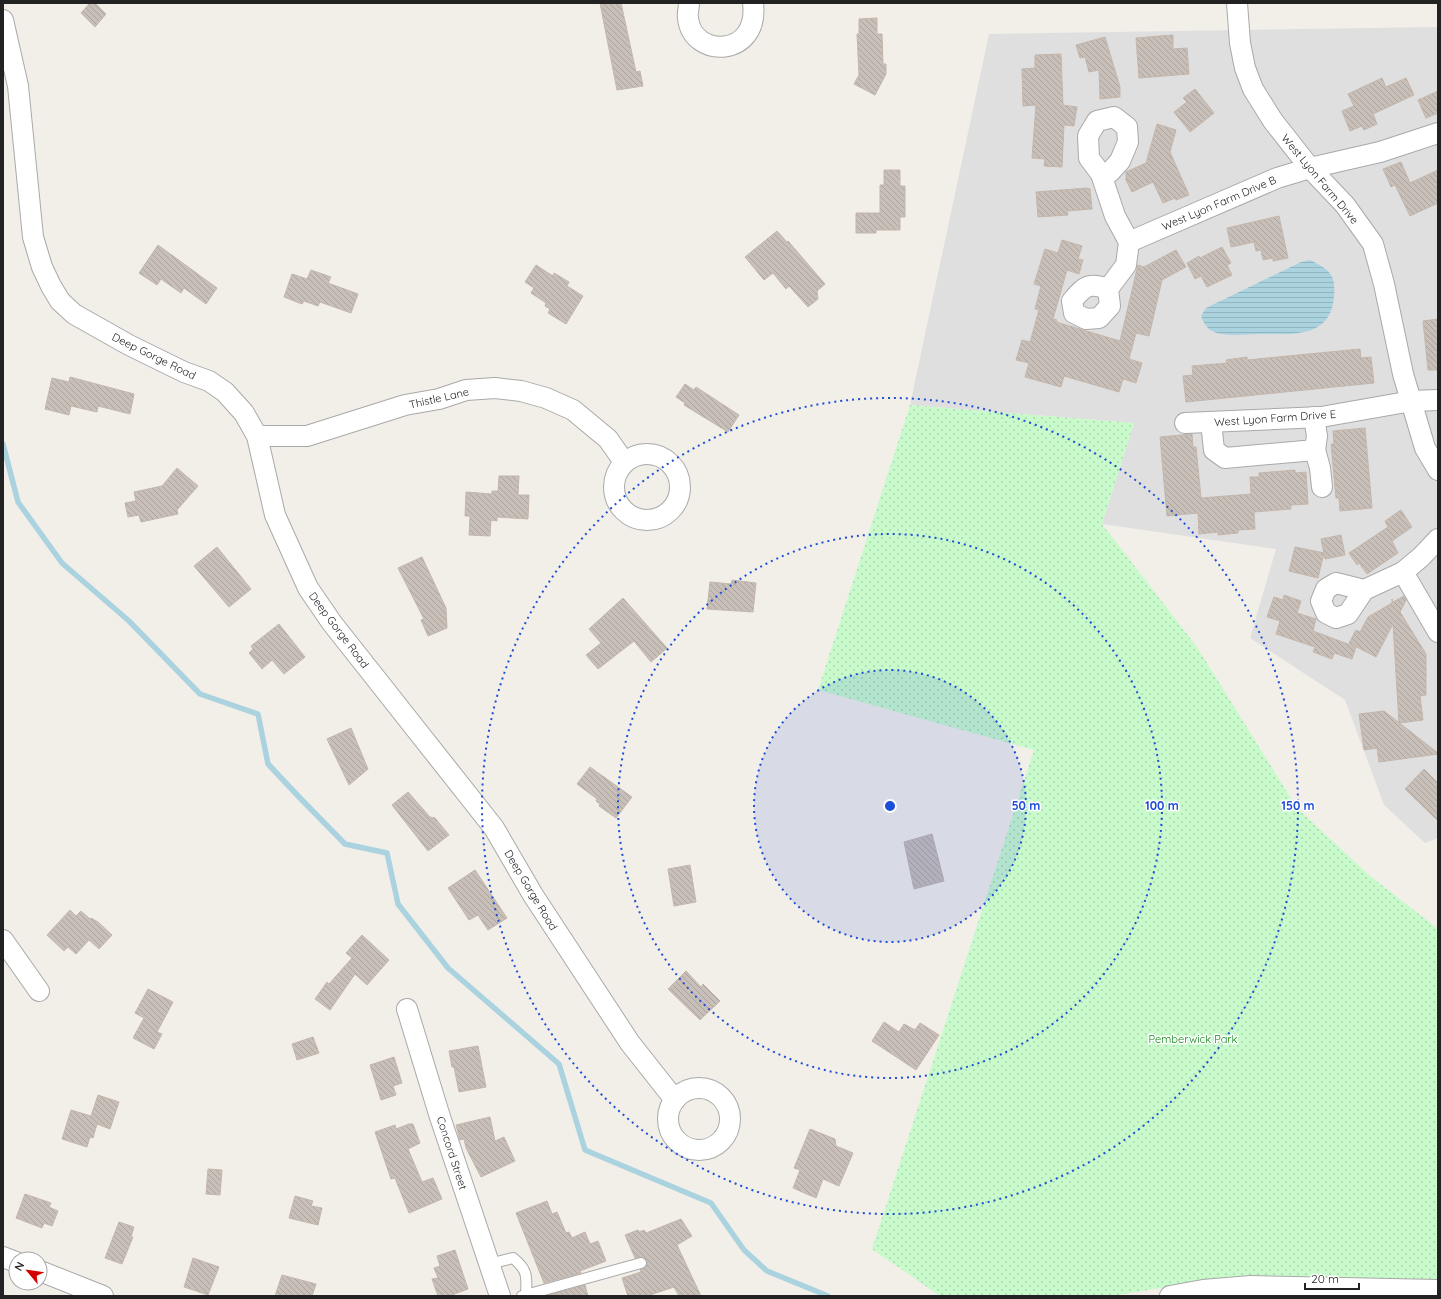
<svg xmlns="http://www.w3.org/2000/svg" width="1441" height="1299" viewBox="0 0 1441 1299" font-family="Quicksand,sans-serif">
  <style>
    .residential { fill: #e0dfdf }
    .park { fill: url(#park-dots) }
    .water { fill: url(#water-rules) }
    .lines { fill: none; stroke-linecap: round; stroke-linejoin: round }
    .stream { stroke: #aad3df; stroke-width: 5.5 }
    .building { fill: url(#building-back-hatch); stroke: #c4b6ab }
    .service-casing { stroke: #a9a9a9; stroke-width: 12 }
    .minor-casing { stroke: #a9a9a9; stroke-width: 22 }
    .service { stroke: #fff; stroke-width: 10 }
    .minor { stroke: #fff; stroke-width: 20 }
    .ring { fill: none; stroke: #1d4ed8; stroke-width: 2; stroke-dasharray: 2 4 }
    .labels { text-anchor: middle; stroke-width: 3; stroke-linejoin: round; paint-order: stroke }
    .street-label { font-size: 11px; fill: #222; stroke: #fff }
    .park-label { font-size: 11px; fill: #0c8416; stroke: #fff }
    .centre { fill: #1d4ed8; stroke: #fff; stroke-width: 2 }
    .ring-label { font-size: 12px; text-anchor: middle; font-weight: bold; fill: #1d4ed8; stroke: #fff; stroke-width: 3; stroke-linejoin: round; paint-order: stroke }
  </style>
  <defs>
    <pattern id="park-dots" width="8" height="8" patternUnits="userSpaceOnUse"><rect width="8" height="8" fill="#c8facc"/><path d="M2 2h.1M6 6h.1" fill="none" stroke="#acd6af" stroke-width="1.8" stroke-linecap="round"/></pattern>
    <pattern id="water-rules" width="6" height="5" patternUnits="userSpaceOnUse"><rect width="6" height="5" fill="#aad3df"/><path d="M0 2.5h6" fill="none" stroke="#92b5bf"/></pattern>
    <pattern id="building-back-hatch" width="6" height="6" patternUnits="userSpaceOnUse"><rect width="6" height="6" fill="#c7bfb8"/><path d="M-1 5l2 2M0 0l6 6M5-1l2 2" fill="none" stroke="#aba49e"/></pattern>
  </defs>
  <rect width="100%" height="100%" fill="#f2efe9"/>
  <path class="residential" d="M 1438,27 L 1438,838 L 1425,843 L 1384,805 L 1345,700 L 1250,638 L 1276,549 L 1102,524 L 1134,423 L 910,405 L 989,34 Z"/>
  <path class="park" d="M 910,405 L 1134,423 L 1102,524 L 1197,647 L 1297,808 L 1369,875 L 1438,929 L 1438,1279 L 1338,1280 L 1256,1276 L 1220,1278 L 1112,1296 L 940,1296 L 872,1249 L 1034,750 L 818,690 Z"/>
  <path class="water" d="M 1310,260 C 1329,270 1336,273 1334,296 C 1331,339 1292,334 1259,334 C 1245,334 1227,337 1214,332 C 1206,328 1204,324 1201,316 L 1206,308 L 1301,262 Z"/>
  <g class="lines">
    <path class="stream" d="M 3,444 L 18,502 L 62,563 L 129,621 L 200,694 L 258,714 L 268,764 L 300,798 L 345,844 L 387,853 L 398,904 L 448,968 L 559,1064 L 585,1150 L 711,1203 L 744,1250 L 767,1271 L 828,1296"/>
  </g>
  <g class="building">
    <path d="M 90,3 L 95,3 L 106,14 L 95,27 L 81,13 Z"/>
    <path d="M 600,3 L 621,3 L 636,72 L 640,71 L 643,86 L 617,90 Z"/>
    <path d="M 877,18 L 877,34 L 882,34 L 883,64 L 886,64 L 886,74 L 875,95 L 854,84 L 859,75 L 857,34 L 859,34 L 859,19 Z"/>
    <path d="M 1173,35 L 1173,49 L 1187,48 L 1189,74 L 1139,78 L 1136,38 Z"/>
    <path d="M 1105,37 L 1120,87 L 1120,97 L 1100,99 L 1099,70 L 1089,72 L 1085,57 L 1080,58 L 1076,45 Z"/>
    <path d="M 1061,54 L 1063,105 L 1077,107 L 1074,126 L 1064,125 L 1062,167 L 1044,166 L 1045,159 L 1032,158 L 1036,105 L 1023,106 L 1022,69 L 1035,68 L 1035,55 Z"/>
    <path d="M 1382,78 L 1386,87 L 1406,78 L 1414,95 L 1373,114 L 1377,124 L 1364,130 L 1362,126 L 1350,131 L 1342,111 L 1354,106 L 1348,94 Z"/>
    <path d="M 1195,89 L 1214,113 L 1190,132 L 1174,112 L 1187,102 L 1183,98 Z"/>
    <path d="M 1438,91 L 1438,113 L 1426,118 L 1418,100 Z"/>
    <path d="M 1157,124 L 1176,130 L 1170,152 L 1189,195 L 1176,200 L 1175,198 L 1163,203 L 1153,182 L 1132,192 L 1126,180 L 1126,172 L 1146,163 Z"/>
    <path d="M 1401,162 L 1410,183 L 1438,170 L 1438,203 L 1410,216 L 1395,185 L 1391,187 L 1383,169 Z"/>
    <path d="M 884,170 L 900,170 L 900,186 L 905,186 L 905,217 L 900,217 L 900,230 L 876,230 L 876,233 L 856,233 L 856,213 L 880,213 L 880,185 L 884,185 Z"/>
    <path d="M 1087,188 L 1090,189 L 1092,209 L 1067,211 L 1068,215 L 1038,217 L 1036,192 Z"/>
    <path d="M 1279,216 L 1288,258 L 1273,261 L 1273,258 L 1263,260 L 1261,250 L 1256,251 L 1254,242 L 1231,247 L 1227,228 Z"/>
    <path d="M 777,231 L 787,242 L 788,241 L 825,284 L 817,291 L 818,299 L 808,307 L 789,286 L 786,289 L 773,273 L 764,280 L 745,257 Z"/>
    <path d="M 1062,240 L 1082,246 L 1078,259 L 1083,260 L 1079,274 L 1067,270 L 1053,319 L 1057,320 L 1056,322 L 1120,341 L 1138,265 L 1144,267 L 1176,250 L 1186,267 L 1162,280 L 1149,336 L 1136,333 L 1129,359 L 1142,363 L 1136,383 L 1123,379 L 1119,392 L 1064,376 L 1061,387 L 1025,377 L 1029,363 L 1016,360 L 1022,340 L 1030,342 L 1039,310 L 1035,309 L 1041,286 L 1034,284 L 1045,249 L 1058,253 Z"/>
    <path d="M 158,245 L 217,288 L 206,304 L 184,288 L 181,293 L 161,279 L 157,285 L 139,273 Z"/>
    <path d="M 1222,247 L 1231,263 L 1227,265 L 1232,275 L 1207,287 L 1201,276 L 1195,279 L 1187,263 L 1199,256 L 1200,258 Z"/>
    <path d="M 536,265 L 553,276 L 554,273 L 569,282 L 567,286 L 583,296 L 566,324 L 548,313 L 550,309 L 545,306 L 546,303 L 531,293 L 534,288 L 525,282 Z"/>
    <path d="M 311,270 L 331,277 L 328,283 L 358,294 L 351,313 L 320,302 L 318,306 L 304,301 L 302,304 L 284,297 L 292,274 L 307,279 Z"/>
    <path d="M 1438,319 L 1438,370 L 1428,370 L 1423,321 Z"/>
    <path d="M 1360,349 L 1361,358 L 1371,357 L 1374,383 L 1186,402 L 1183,376 L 1193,375 L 1192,366 L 1227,363 L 1226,360 L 1247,357 L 1247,360 Z"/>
    <path d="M 70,377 L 134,394 L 130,414 L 98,406 L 97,412 L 71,406 L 69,415 L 45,409 L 52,378 L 69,382 Z"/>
    <path d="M 685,384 L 694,390 L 696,387 L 739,415 L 728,432 L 684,405 L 685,403 L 676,397 Z"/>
    <path d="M 1365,428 L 1372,508 L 1340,511 L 1339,498 L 1336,498 L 1331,444 L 1334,444 L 1333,431 Z"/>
    <path d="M 1192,434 L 1193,447 L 1196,447 L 1201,498 L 1251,494 L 1250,477 L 1259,477 L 1259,473 L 1295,470 L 1295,473 L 1306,472 L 1308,504 L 1291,505 L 1291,509 L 1254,512 L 1255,529 L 1238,530 L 1238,533 L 1218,535 L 1218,532 L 1199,534 L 1198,513 L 1167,516 L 1160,437 Z"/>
    <path d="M 177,468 L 198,486 L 177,510 L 178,514 L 141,522 L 139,515 L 128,517 L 125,503 L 136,501 L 134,492 L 162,486 Z"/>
    <path d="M 499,476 L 519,476 L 518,495 L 529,495 L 528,519 L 497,517 L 497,521 L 491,520 L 490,536 L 469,535 L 470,516 L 465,516 L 466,492 L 492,494 L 492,491 L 498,491 Z"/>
    <path d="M 1401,510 L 1412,527 L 1392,541 L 1398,553 L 1367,574 L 1359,563 L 1357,565 L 1349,553 L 1388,527 L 1385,521 Z"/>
    <path d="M 1341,535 L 1345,555 L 1325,559 L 1321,539 Z"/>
    <path d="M 217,547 L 251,589 L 229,607 L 194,566 Z"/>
    <path d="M 1295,547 L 1324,553 L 1318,578 L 1289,571 Z"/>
    <path d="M 422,557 L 446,608 L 447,628 L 428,636 L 421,620 L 424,619 L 398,568 Z"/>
    <path d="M 732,580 L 756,583 L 753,612 L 707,609 L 710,582 L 731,584 Z"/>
    <path d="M 1284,595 L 1301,601 L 1297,613 L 1316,619 L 1313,631 L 1356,647 L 1352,659 L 1334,653 L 1332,659 L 1313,652 L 1315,647 L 1276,634 L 1280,621 L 1267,617 L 1274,597 L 1283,600 Z"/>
    <path d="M 1404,596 L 1406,600 L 1400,612 L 1426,654 L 1426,695 L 1420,696 L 1423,720 L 1399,723 L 1393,624 L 1376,657 L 1349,643 L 1356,630 L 1360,632 L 1368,617 L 1392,603 L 1392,599 L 1393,602 Z"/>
    <path d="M 623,598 L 667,648 L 651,662 L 634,641 L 598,669 L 586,655 L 601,643 L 589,629 Z"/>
    <path d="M 279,624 L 305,657 L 284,674 L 272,660 L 262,669 L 249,653 L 253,649 L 251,646 Z"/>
    <path d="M 1384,711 L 1438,753 L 1438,754 L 1379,762 L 1377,748 L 1364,750 L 1359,714 Z"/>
    <path d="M 351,728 L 368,769 L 349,785 L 327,739 Z"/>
    <path d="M 590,767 L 632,797 L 616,818 L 599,806 L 600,804 L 596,801 L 597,799 L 577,784 Z"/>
    <path d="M 1424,769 L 1438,783 L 1438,821 L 1405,789 Z"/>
    <path d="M 408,792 L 430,817 L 435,818 L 449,835 L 428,851 L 392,805 Z"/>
    <path d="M 932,834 L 944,881 L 914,889 L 904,842 Z"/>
    <path d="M 690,865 L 696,902 L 674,906 L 668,869 Z"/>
    <path d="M 475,870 L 507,918 L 488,930 L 478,915 L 469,920 L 448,888 Z"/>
    <path d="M 70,910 L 76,916 L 81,911 L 90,919 L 91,918 L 98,922 L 112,935 L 99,949 L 89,940 L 76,954 L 68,947 L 64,951 L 47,935 Z"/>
    <path d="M 362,935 L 389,960 L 367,985 L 355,974 L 330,1010 L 315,999 L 327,982 L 329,984 L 352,958 L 346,953 Z"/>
    <path d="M 686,971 L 701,987 L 703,984 L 720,1001 L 700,1020 L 668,989 Z"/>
    <path d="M 148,989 L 173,1002 L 157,1032 L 162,1034 L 154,1049 L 133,1038 L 144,1018 L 135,1013 Z"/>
    <path d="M 884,1022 L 899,1032 L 904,1024 L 915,1030 L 920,1023 L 939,1035 L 916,1070 L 872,1041 Z"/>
    <path d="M 313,1037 L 319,1053 L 297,1060 L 292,1044 Z"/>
    <path d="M 478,1046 L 486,1087 L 459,1092 L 454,1067 L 452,1067 L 449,1051 Z"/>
    <path d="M 394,1057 L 402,1083 L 393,1086 L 396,1095 L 381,1100 L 370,1065 Z"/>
    <path d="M 98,1095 L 119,1102 L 110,1129 L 97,1124 L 93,1138 L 90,1137 L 87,1147 L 62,1139 L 71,1110 L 91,1116 Z"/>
    <path d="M 490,1117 L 495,1141 L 504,1137 L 515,1161 L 481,1177 L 466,1148 L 464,1139 L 460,1140 L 456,1125 Z"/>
    <path d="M 409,1124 L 413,1124 L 420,1143 L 408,1149 L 422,1182 L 433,1178 L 442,1199 L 409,1213 L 395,1178 L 391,1179 L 375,1132 L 395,1125 L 396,1129 Z"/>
    <path d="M 810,1129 L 835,1139 L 836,1146 L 853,1153 L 839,1186 L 823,1179 L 816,1198 L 793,1188 L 800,1170 L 794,1168 Z"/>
    <path d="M 208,1169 L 222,1170 L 220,1195 L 206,1194 Z"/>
    <path d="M 25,1194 L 51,1203 L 49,1207 L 58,1211 L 52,1226 L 44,1223 L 42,1228 L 16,1218 Z"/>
    <path d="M 295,1196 L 313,1201 L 311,1206 L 322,1208 L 318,1225 L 289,1218 Z"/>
    <path d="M 547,1201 L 552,1214 L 557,1212 L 566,1233 L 569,1232 L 572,1238 L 585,1232 L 590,1244 L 598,1241 L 606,1261 L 580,1271 L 581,1273 L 544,1283 L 516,1213 Z"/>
    <path d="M 681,1219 L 692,1236 L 677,1245 L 701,1296 L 679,1296 L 674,1287 L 647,1296 L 628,1296 L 622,1278 L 641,1272 L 640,1270 L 646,1267 L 647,1262 L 643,1257 L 635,1258 L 625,1235 L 638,1230 L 639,1232 L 644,1230 L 646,1233 Z"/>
    <path d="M 119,1222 L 134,1227 L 131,1237 L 133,1237 L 122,1264 L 105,1258 Z"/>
    <path d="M 455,1250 L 468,1289 L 449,1296 L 438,1296 L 432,1279 L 438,1278 L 434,1268 L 440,1266 L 437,1256 Z"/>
    <path d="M 193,1258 L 219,1267 L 208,1295 L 184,1287 Z"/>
    <path d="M 282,1275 L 316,1284 L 312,1296 L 275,1296 Z"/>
    <path d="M 585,1285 L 588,1296 L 549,1295 Z"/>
  </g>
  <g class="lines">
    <defs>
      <g id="service">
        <path d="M 489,1264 L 513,1258 C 528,1270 527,1277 526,1295"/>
        <path d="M 522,1296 L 641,1263"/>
      </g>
      <g id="minor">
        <path d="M 689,3 C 689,8 687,14 688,18 C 692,59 760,58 753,3"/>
        <path d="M 1237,3 L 1240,43 L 1245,68 L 1253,89 L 1273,121 L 1310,168 L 1345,205 L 1373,244 L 1384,284 L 1403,374 L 1425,448 L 1438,470"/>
        <path d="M 3,20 L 18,86 L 33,237 L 42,267 L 51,286 L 60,301 L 74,314 L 129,345 L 184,372 L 209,381 L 225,392 L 244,413 L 257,436 L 275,515 L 308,588 L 332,623 L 494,828 L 533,895 L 630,1043 L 675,1100"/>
        <path d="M 1101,174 L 1110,172 L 1120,161 L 1128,142 L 1127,127 L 1114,117 L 1097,121 L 1088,136 L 1089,158 L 1101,174 L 1115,216 L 1129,242 L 1126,265 L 1108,289 L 1110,306 L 1099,318 L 1086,319 L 1074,313 L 1072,301 C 1084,286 1089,282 1108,289"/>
        <path d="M 1129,242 L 1277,178 L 1310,168 L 1380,152 L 1438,133"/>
        <path d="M 1211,422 L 1214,450 L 1225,458 L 1315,450 L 1317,436 L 1314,417"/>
        <path d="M 1185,423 L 1321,417 L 1412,401 L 1438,400"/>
        <path d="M 257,436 L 307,436 L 405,405 L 439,399 L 466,390 L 495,388 L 521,391 L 546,398 L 573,410 L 608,439 L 624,462"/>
        <path d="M 1315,450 L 1320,468 L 1322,487"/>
        <circle cx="647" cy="487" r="33"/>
        <path d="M 1403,572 L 1421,557 L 1438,539"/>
        <path d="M 1364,590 L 1348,614 L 1336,618 L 1326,613 L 1321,601 L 1326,589 L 1336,583 L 1364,590 L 1403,572 L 1438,632"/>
        <path d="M 3,940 L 39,991"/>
        <path d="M 407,1009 L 440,1117 L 500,1296"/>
        <circle cx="699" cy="1119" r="31"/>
        <path d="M 3,1257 L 16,1262"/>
        <path d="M 40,1271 L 103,1296"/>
        <path d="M 1170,1296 L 1203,1290 L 1251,1286 L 1438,1290"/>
      </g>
    </defs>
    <use href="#service" class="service-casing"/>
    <use href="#minor" class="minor-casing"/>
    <use href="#service" class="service"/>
    <use href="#minor" class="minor"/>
  </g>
  <circle cx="890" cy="806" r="136" fill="#1d4ed8" fill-opacity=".12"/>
  <g class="ring">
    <circle cx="890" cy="806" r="136"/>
    <circle cx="890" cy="806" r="272"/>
    <circle cx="890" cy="806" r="408"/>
  </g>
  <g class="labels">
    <g class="street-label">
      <text transform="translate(1320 179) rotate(50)" y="4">West Lyon Farm Drive</text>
      <text transform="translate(1219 203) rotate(-23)" y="4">West Lyon Farm Drive B</text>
      <text transform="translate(154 356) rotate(26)" y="4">Deep Gorge Road</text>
      <text transform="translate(439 398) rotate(-13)" y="4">Thistle Lane</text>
      <text transform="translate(1275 418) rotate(-4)" y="4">West Lyon Farm Drive E</text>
      <text transform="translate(339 630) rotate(53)" y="4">Deep Gorge Road</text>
      <text transform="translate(531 890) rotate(59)" y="4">Deep Gorge Road</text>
      <text transform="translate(452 1153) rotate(72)" y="4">Concord Street</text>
    </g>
    <g class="park-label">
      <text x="1193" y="1043">Pemberwick Park</text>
    </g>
  </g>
  <circle cx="890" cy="806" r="6" class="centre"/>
  <g class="ring-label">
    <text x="1026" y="810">50 m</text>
    <text x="1162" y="810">100 m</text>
    <text x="1298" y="810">150 m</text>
  </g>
  <rect width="1441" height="1299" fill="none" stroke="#222222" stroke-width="8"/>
  <g transform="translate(28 1271) rotate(299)"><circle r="19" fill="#ffffff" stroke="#a7a7a7"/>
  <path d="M0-3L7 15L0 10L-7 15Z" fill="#d40000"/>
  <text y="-6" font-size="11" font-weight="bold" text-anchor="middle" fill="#222222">N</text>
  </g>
  <path d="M1305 1283v6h54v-6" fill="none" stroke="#222222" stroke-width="2"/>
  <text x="1311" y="1283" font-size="12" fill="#222222" stroke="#ffffff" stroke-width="3" paint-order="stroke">20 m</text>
</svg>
